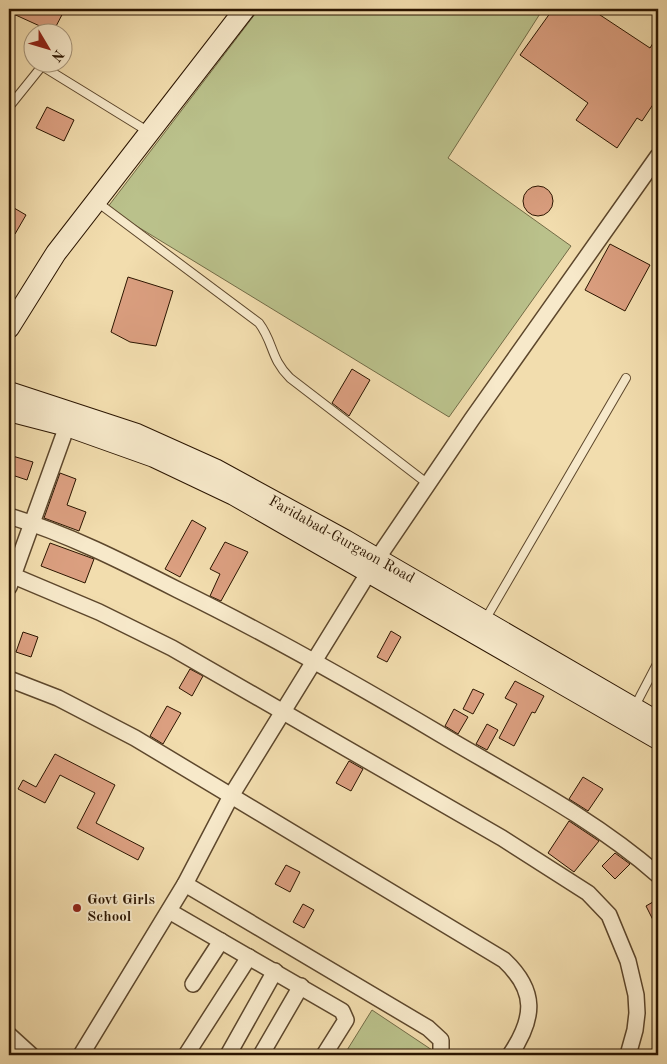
<svg xmlns="http://www.w3.org/2000/svg" width="667" height="1064" viewBox="0 0 667 1064" font-family="'Old Standard TT',serif">
  <style>
    .green { fill: #bac18b; stroke: #726b46 }
    .building { fill: #db9f80; stroke: #2b1500 }
    .lines { fill: none; stroke-linecap: round; stroke-linejoin: round }
    .lane-casing { stroke: #5d472c; stroke-width: 10 }
    .street-casing { stroke: #5d472c; stroke-width: 18 }
    .secondary-casing { stroke: #2b1500; stroke-width: 22 }
    .lane { stroke: #f7e9ca; stroke-width: 8 }
    .street { stroke: #f7e9ca; stroke-width: 15 }
    .secondary { stroke: #f7e9ca; stroke-width: 20 }
    .poi-dot { fill: #8f2418; stroke: #f7e9ca; stroke-width: 2 }
    .labels { text-anchor: middle; stroke-width: 4; stroke-linejoin: round; paint-order: stroke }
    .street-label { font-size: 15px; fill: #2b1500; stroke: #f7e9ca }
    .poi-label { font-size: 15px; font-weight: bold; fill: #2b1500; stroke: #f7e9ca; text-anchor: start }
  </style>
  <rect width="100%" height="100%" fill="#f2ddae"/>
  <filter id="stains"><feTurbulence type="fractalNoise" baseFrequency=".004" numOctaves="4"/><feColorMatrix values="0 0 0 0 .2 0 0 0 0 .09 0 0 0 0 .02 0 0 0 .5 -.17"/></filter>
  <radialGradient id="worn" r=".72"><stop offset=".6" stop-color="#630" stop-opacity="0"/><stop offset="1" stop-color="#630" stop-opacity=".3"/></radialGradient>
  <g class="green">
    <path d="M 259,9 L 543,9 L 448,158 L 571,246 L 449,417 L 107,208 Z"/>
    <path d="M 372,1010 L 435,1052 L 433,1055 L 344,1055 Z"/>
  </g>
  <g class="building">
    <path d="M 9,9 L 65,9 L 53,32 L 9,12 Z"/>
    <path d="M 553,9 L 591,9 L 650,48 L 658,35 L 658,97 L 642,121 L 637,118 L 617,148 L 576,120 L 588,103 L 520,55 Z"/>
    <path d="M 47,107 L 74,120 L 64,141 L 36,128 Z"/>
    <circle cx="538" cy="201" r="15"/>
    <path d="M 9,205 L 26,215 L 15,234 L 9,230 Z"/>
    <path d="M 610,244 L 650,265 L 625,311 L 585,290 Z"/>
    <path d="M 128,277 L 173,291 L 156,346 L 130,342 L 111,332 Z"/>
    <path d="M 352,369 L 370,380 L 349,416 L 332,403 Z"/>
    <path d="M 9,455 L 33,462 L 27,480 L 9,474 Z"/>
    <path d="M 60,473 L 76,479 L 67,505 L 86,512 L 79,531 L 44,518 Z"/>
    <path d="M 192,520 L 206,528 L 180,577 L 165,569 Z"/>
    <path d="M 225,542 L 248,552 L 221,601 L 210,596 L 220,574 L 210,569 Z"/>
    <path d="M 50,543 L 94,559 L 85,583 L 41,566 Z"/>
    <path d="M 391,631 L 401,637 L 387,662 L 377,657 Z"/>
    <path d="M 23,632 L 38,637 L 31,657 L 16,652 Z"/>
    <path d="M 190,669 L 203,676 L 192,696 L 179,688 Z"/>
    <path d="M 515,681 L 544,696 L 535,713 L 532,712 L 514,746 L 499,738 L 517,704 L 505,698 Z"/>
    <path d="M 473,689 L 484,694 L 473,714 L 463,709 Z"/>
    <path d="M 167,706 L 181,713 L 163,744 L 150,736 Z"/>
    <path d="M 454,709 L 468,717 L 458,734 L 445,726 Z"/>
    <path d="M 487,724 L 498,730 L 487,750 L 476,744 Z"/>
    <path d="M 55,754 L 115,785 L 96,823 L 144,848 L 138,860 L 77,828 L 95,793 L 60,775 L 45,803 L 18,789 L 23,780 L 36,787 Z"/>
    <path d="M 349,761 L 363,769 L 351,791 L 336,783 Z"/>
    <path d="M 583,777 L 603,789 L 588,811 L 569,799 Z"/>
    <path d="M 569,821 L 599,841 L 574,872 L 548,853 Z"/>
    <path d="M 615,853 L 630,864 L 615,879 L 602,866 Z"/>
    <path d="M 286,865 L 300,872 L 290,892 L 275,884 Z"/>
    <path d="M 658,899 L 658,930 L 646,906 Z"/>
    <path d="M 303,904 L 314,910 L 304,928 L 293,922 Z"/>
  </g>
  <g class="lines">
    <defs>
      <g id="lane">
        <path d="M 9,107 L 42,66 L 149,132"/>
        <path d="M 97,202 L 259,323 C 274,343 270,358 290,378 L 428,484"/>
        <path d="M 485,620 L 626,378"/>
        <path d="M 635,706 L 658,662"/>
      </g>
      <g id="street">
        <path d="M 9,516 C 68,534 123,562 178,590 C 268,634 354,683 440,734 C 514,778 593,818 658,875"/>
        <path d="M 9,574 L 99,612 L 172,648 L 502,838 L 588,893 L 609,915 L 628,961 L 636,995 L 637,1013 L 635,1030 L 628,1055"/>
        <path d="M 9,587 L 67,426"/>
        <path d="M 9,679 L 58,698 L 135,738 L 504,960 C 537,991 535,1018 510,1055"/>
        <path d="M 185,884 L 428,1028 L 441,1040 L 441,1055"/>
        <path d="M 169,911 L 342,1011 L 346,1020 L 324,1055"/>
        <path d="M 193,984 L 221,941"/>
        <path d="M 9,1035 L 31,1055"/>
        <path d="M 81,1055 L 185,884 L 231,796 L 377,559 L 472,419 L 658,156"/>
        <path d="M 186,1055 L 249,957"/>
        <path d="M 228,1055 L 275,971"/>
        <path d="M 261,1055 L 301,986"/>
      </g>
      <g id="secondary">
        <path d="M 9,328 L 56,253 L 245,9"/>
        <path d="M 9,392 L 137,434 L 215,469 L 345,540 L 658,722"/>
        <path d="M 9,411 L 67,426 L 154,457 L 234,495 L 658,739"/>
      </g>
    </defs>
    <use href="#lane" class="lane-casing"/>
    <use href="#street" class="street-casing"/>
    <use href="#secondary" class="secondary-casing"/>
    <use href="#lane" class="lane"/>
    <use href="#street" class="street"/>
    <use href="#secondary" class="secondary"/>
  </g>
  <circle class="poi-dot" cx="77" cy="908" r="5"/>
  <g class="labels">
    <g class="street-label">
      <text transform="translate(342 539) rotate(29)" y="5">Faridabad-Gurgaon Road</text>
    </g>
    <g class="poi-label">
      <text x="87" y="904">Govt Girls<tspan x="87" dy="17">School</tspan></text>
    </g>
  </g>
  <rect width="667" height="1064" fill="none" stroke="#f2ddae" stroke-width="30"/>
  <rect x="10" y="10" width="647" height="1044" fill="none" stroke="#2b1500" stroke-width="2.5"/>
  <rect x="15" y="15" width="637" height="1034" fill="none" stroke="#2b1500"/>
  <g transform="translate(48 48) rotate(128)"><circle r="24" fill="#f7e9ca" stroke="#a59479"/>
  <path d="M0-4L9 19L0 12L-9 19Z" fill="#8f2418"/>
  <text y="-8" font-size="14" font-weight="bold" text-anchor="middle" fill="#2b1500">N</text>
  </g>
  <rect width="100%" height="100%" filter="url(#stains)"/>
  <rect width="100%" height="100%" fill="url(#worn)"/>
</svg>
